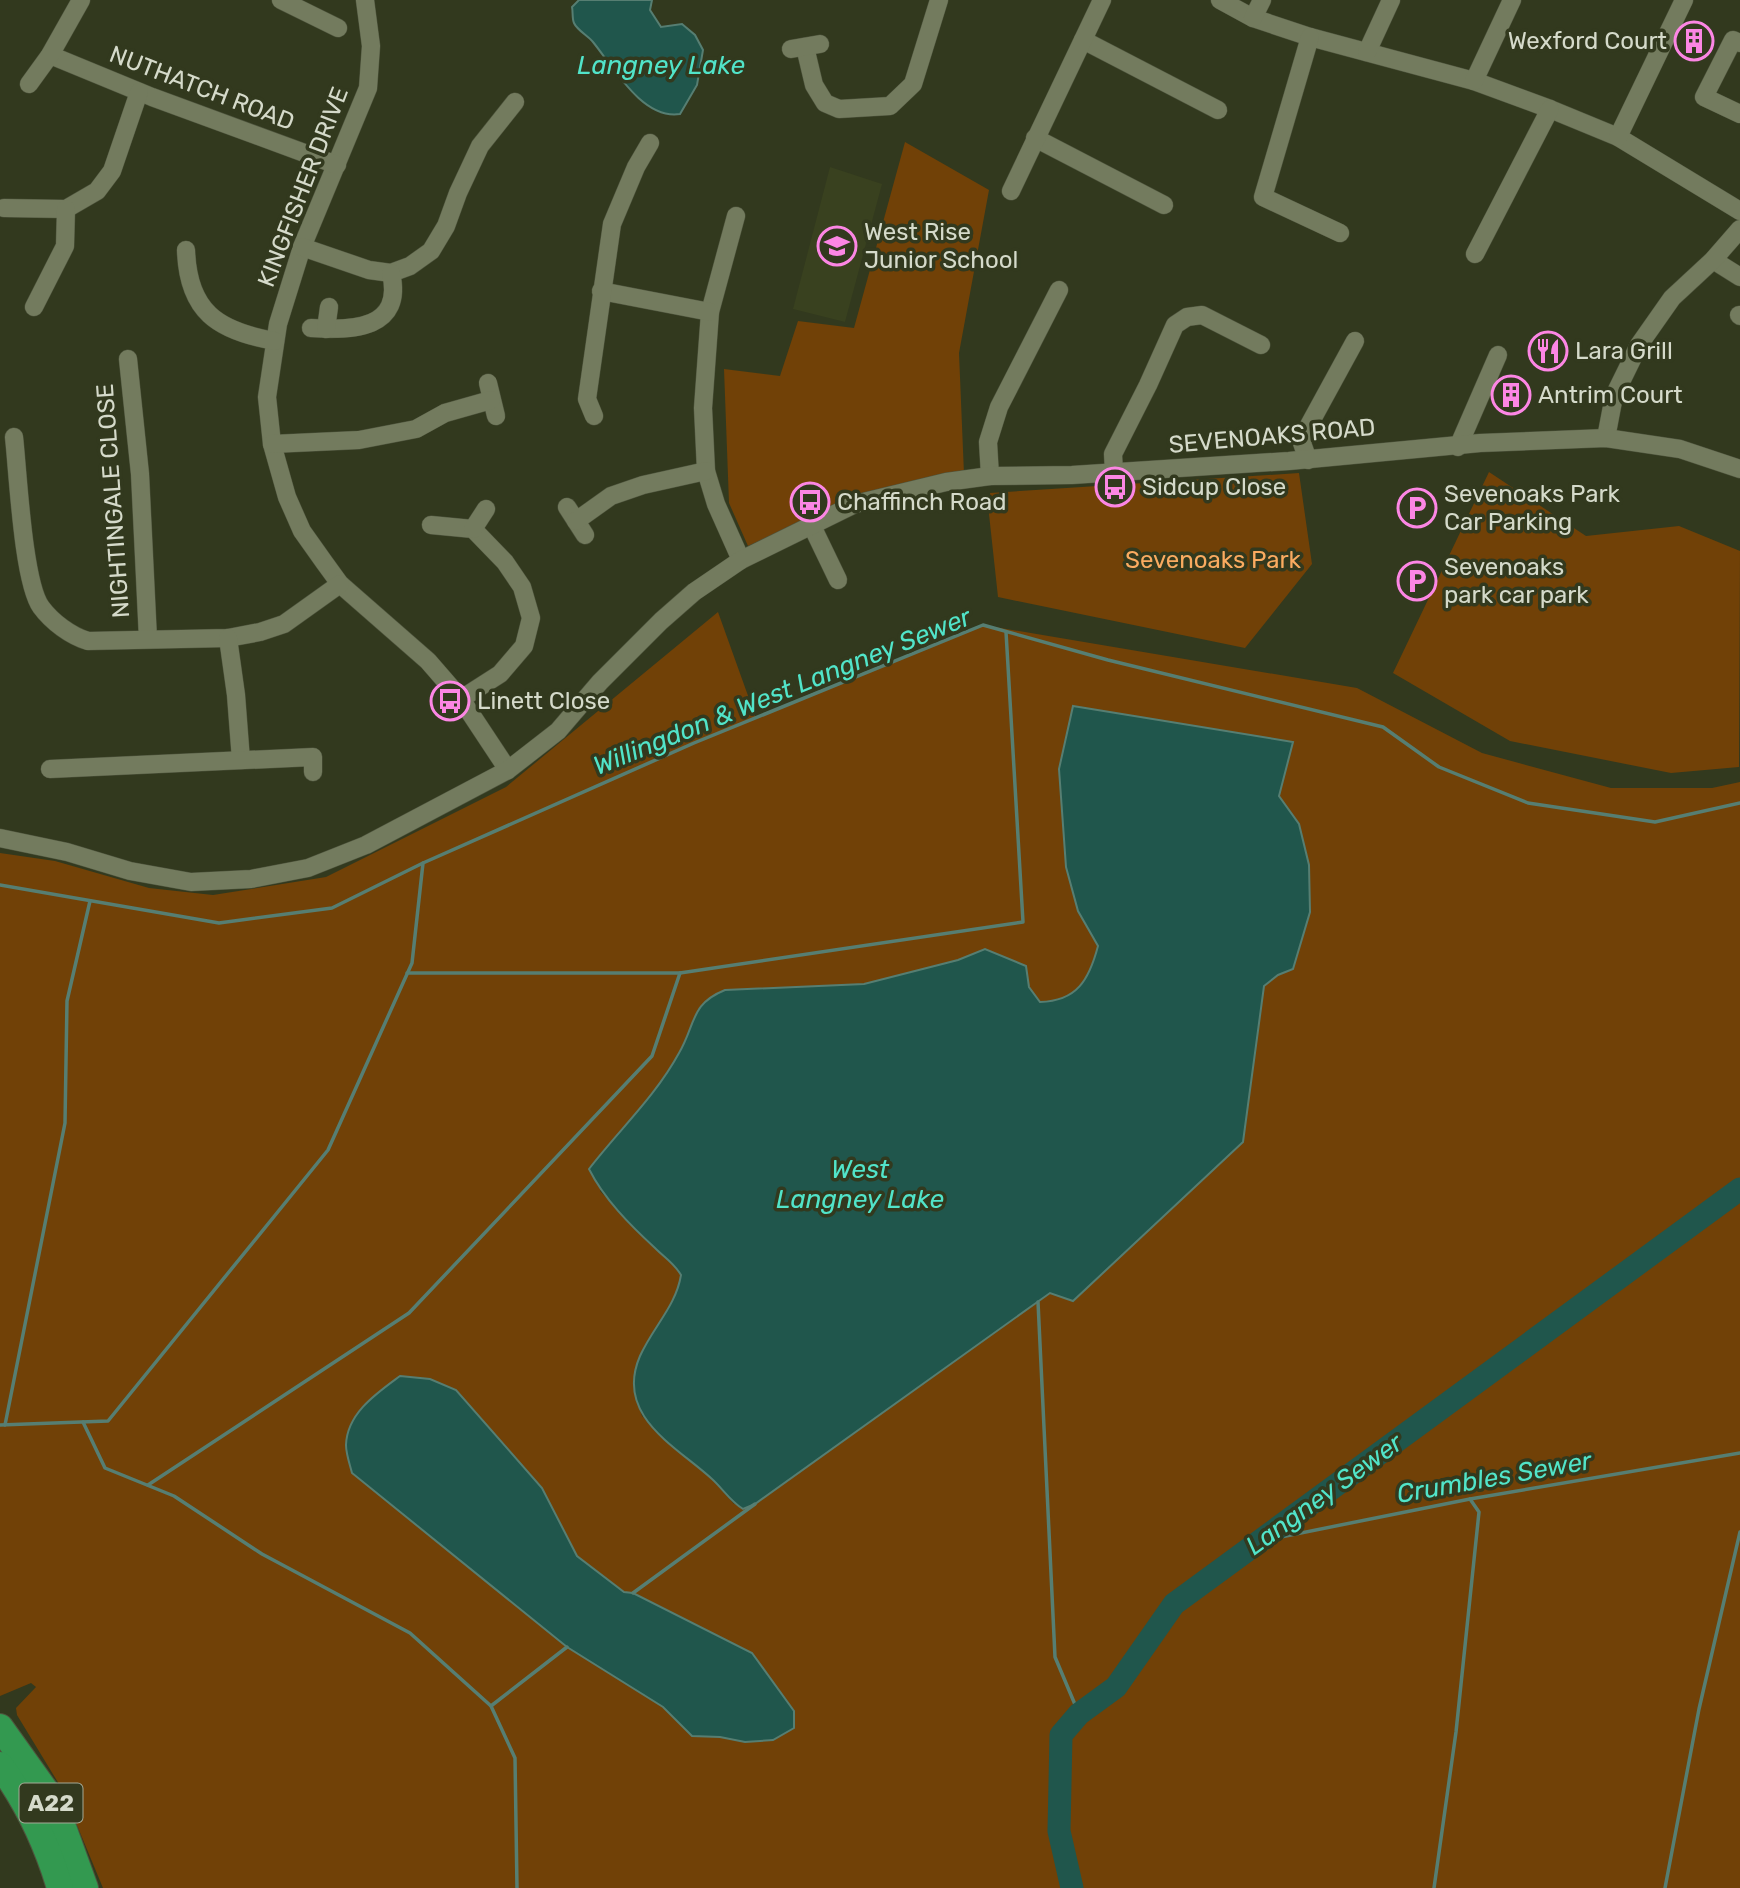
<svg xmlns="http://www.w3.org/2000/svg" width="1740" height="1888" viewBox="0 0 1740 1888" font-family="Rubik,sans-serif">
  <style>
    .built { fill: #39411f }
    .green { fill: #714107; fill-rule: evenodd }
    .water { fill: #20564c; stroke: #567e72; stroke-width: 2 }
    .lines { fill: none; stroke-linecap: round; stroke-linejoin: round }
    .stream { stroke: #567e72; stroke-width: 3.5 }
    .river { stroke: #20564c; stroke-width: 23 }
    .minor-casing { stroke: #4e543d; stroke-width: 19 }
    .highway-casing { stroke: #4e543d; stroke-width: 28 }
    .minor { stroke: #737b5e; stroke-width: 18 }
    .highway { stroke: #339950; stroke-width: 26 }
    .labels { text-anchor: middle; stroke-width: 7; stroke-linejoin: round; paint-order: stroke }
    .shield { fill: #32391e; stroke: #a4aa96; stroke-width: 2 }
    .shield-label { font-size: 23px; font-weight: bold; fill: #d5daca }
    .poi-label { font-size: 24px; fill: #d5daca; stroke: #32391e; text-anchor: start }
    .street-label { font-size: 24px; fill: #d5daca; stroke: #32391e }
    .park-label { font-size: 24px; fill: #faab60; stroke: #32391e }
    .water-label { font-size: 26px; font-style: italic; fill: #51e4c9; stroke: #32391e }
  </style>
  <rect width="100%" height="100%" fill="#32391e"/>
  <path class="built" d="M 830,167 L 882,184 L 845,322 L 793,309 Z"/>
  <g class="green">
    <path d="M 905,142 L 989,190 L 959,353 L 964,474 L 847,501 L 748,546 L 729,503 L 724,369 L 780,376 L 798,321 L 854,328 Z"/>
    <path d="M 1489,472 L 1586,536 L 1679,526 L 1740,551 L 1739,767 L 1671,773 L 1510,741 L 1393,673 Z"/>
    <path d="M 1299,473 L 1312,564 L 1245,648 L 998,597 L 988,505 L 991,504 L 990,493 Z"/>
    <path d="M 718,612 L 756,718 L 983,625 L 1357,688 L 1482,753 L 1611,788 L 1712,788 L 1740,782 L 1740,1888 L 103,1888 L 62,1789 L 17,1715 L 16,1708 L 36,1687 L 31,1683 L 0,1696 L 0,853 L 55,861 L 149,888 L 213,895 L 326,877 L 506,787 ZM 1059,769 L 1279,797 L 1299,824 L 1309,865 L 1293,969 L 1278,975 L 1264,986 L 734,1504 L 713,1480 L 642,1416 L 636,1396 L 635,1376 L 640,1356 L 678,1293 L 681,1275 L 674,1263 L 656,1249 L 600,1191 L 645,1105 L 680,1052 L 698,1009 L 725,990 L 864,984 L 958,960 L 985,949 L 1026,966 L 1029,987 L 1040,1003 C 1078,1000 1089,980 1098,946 C 1062,893 1064,830 1059,769 ZM 375,1395 L 542,1488 L 577,1556 L 624,1592 L 752,1653 L 794,1711 L 773,1740 L 746,1742 L 720,1737 L 692,1736 L 663,1707 L 567,1647 L 352,1473 C 343,1433 348,1424 375,1395 Z"/>
  </g>
  <g class="water">
    <path d="M 579,0 L 652,0 L 650,10 L 661,27 L 682,24 L 695,35 L 703,50 L 697,85 L 680,114 C 643,120 614,68 593,42 C 588,36 577,30 574,23 C 572,19 573,11 572,7 Z"/>
    <path d="M 1073,706 L 1293,742 L 1279,796 L 1299,824 L 1309,865 L 1310,912 L 1293,969 L 1278,975 L 1264,986 L 1243,1142 L 1073,1301 L 1050,1293 L 755,1504 L 743,1509 C 730,1501 723,1489 712,1479 C 676,1446 614,1416 640,1356 C 653,1327 676,1306 681,1275 C 674,1263 665,1258 655,1248 C 630,1225 604,1199 589,1169 C 619,1130 655,1097 679,1053 C 696,1024 690,1004 725,990 L 864,984 L 958,960 L 985,949 L 1026,966 L 1029,987 L 1040,1002 C 1077,1001 1089,980 1098,946 L 1078,911 L 1066,867 L 1059,769 Z"/>
    <path d="M 400,1376 L 430,1379 L 456,1390 L 542,1488 L 577,1556 L 624,1592 L 633,1593 L 752,1653 L 794,1711 L 794,1728 L 773,1740 L 745,1742 L 720,1737 L 692,1736 L 663,1707 L 567,1647 L 352,1473 C 350,1465 346,1454 346,1445 C 347,1413 377,1393 400,1376 Z"/>
  </g>
  <g class="lines">
    <g class="stream">
      <path d="M 0,885 L 219,923 L 332,908 L 423,863 L 694,743 L 983,625 L 1108,660 L 1383,727 L 1439,767 L 1528,803 L 1655,822 L 1740,803"/>
      <path d="M 407,973 L 680,973 L 1023,922 L 1006,632"/>
      <path d="M 1038,1302 L 1055,1657 L 1079,1714"/>
      <path d="M 83,1422 L 105,1468 L 174,1496 L 262,1554 L 410,1633 L 491,1706 L 515,1758 L 517,1888"/>
      <path d="M 0,1425 L 108,1421 L 328,1150 L 412,963 L 423,863"/>
      <path d="M 5,1425 L 65,1123 L 67,1001 L 90,901"/>
      <path d="M 148,1485 L 409,1313 L 652,1056 L 680,973"/>
      <path d="M 1256,1542 L 1470,1499 L 1740,1453"/>
      <path d="M 633,1593 L 755,1504"/>
      <path d="M 491,1706 L 567,1647"/>
      <path d="M 1434,1888 L 1456,1732 L 1479,1512 L 1470,1499"/>
      <path d="M 1665,1888 L 1699,1709 L 1740,1532"/>
    </g>
    <path class="river" d="M 1072,1888 L 1059,1831 L 1061,1735 L 1079,1714 L 1116,1687 L 1174,1604 L 1740,1189"/>
    <defs>
      <g id="minor">
        <path d="M 281,0 L 338,28"/>
        <path d="M 365,0 L 371,46 L 368,88 L 302,247 L 278,324 L 267,397 L 272,444 L 287,497 L 302,531 L 324,562 L 340,584 L 428,661 L 461,699 L 508,770"/>
        <path d="M 1220,0 L 1253,18 L 1310,37 L 1474,81 L 1550,109 L 1618,137 L 1740,211"/>
        <path d="M 1253,18 L 1262,0"/>
        <path d="M 1310,37 L 1263,197 L 1340,233"/>
        <path d="M 1083,40 L 1218,110"/>
        <path d="M 1740,43 L 1733,40 L 1704,97 L 1740,114"/>
        <path d="M 805,47 L 814,85 L 825,103 L 839,109 L 890,106 L 913,84 L 939,0"/>
        <path d="M 791,49 L 820,44"/>
        <path d="M 1367,52 L 1391,0"/>
        <path d="M 50,55 L 152,97 L 337,165"/>
        <path d="M 1474,81 L 1512,0"/>
        <path d="M 29,84 L 50,55 L 81,0"/>
        <path d="M 1618,137 L 1684,0"/>
        <path d="M 1035,138 L 1164,205"/>
        <path d="M 1011,191 L 1102,0"/>
        <path d="M 4,208 L 66,209 L 97,191 L 112,171 L 139,92"/>
        <path d="M 736,216 L 710,312 L 703,408 L 706,471 L 716,504 L 741,560"/>
        <path d="M 302,247 L 369,270 L 391,273 L 410,266 L 431,251 L 446,226 L 458,193 L 480,146 L 515,102"/>
        <path d="M 186,250 C 188,311 217,331 275,341"/>
        <path d="M 1475,254 L 1550,109"/>
        <path d="M 1713,260 L 1740,277"/>
        <path d="M 601,291 L 710,312"/>
        <path d="M 34,307 L 65,246 L 66,209"/>
        <path d="M 1739,315 L 1740,316"/>
        <path d="M 311,328 C 353,331 404,329 391,273"/>
        <path d="M 326,329 L 329,307"/>
        <path d="M 128,359 L 140,474 L 148,639"/>
        <path d="M 488,383 L 496,416"/>
        <path d="M 594,416 L 587,399 L 612,224 L 636,167 L 650,143"/>
        <path d="M 14,437 C 18,473 23,582 41,607 C 52,622 71,636 88,641 L 228,638 L 260,632 L 284,624 L 340,584"/>
        <path d="M 1606,438 L 1614,396 L 1639,345 L 1672,298 L 1713,260 L 1740,229"/>
        <path d="M 272,444 L 359,440 L 416,429 L 445,413 L 491,400"/>
        <path d="M 1458,447 L 1498,355"/>
        <path d="M 1308,460 L 1302,443 L 1308,427 L 1355,341"/>
        <path d="M 1114,472 L 1113,454 L 1148,385 L 1175,325 L 1187,317 L 1202,315 L 1261,345"/>
        <path d="M 990,476 L 988,442 L 999,407 L 1059,290"/>
        <path d="M 567,507 L 585,535"/>
        <path d="M 576,521 L 611,496 L 643,485 L 706,471"/>
        <path d="M 811,524 L 838,580"/>
        <path d="M 431,525 L 473,529 L 505,562 L 522,587 L 531,618 L 524,646 L 500,674 L 461,699"/>
        <path d="M 473,529 L 486,509"/>
        <path d="M 228,638 L 236,695 L 241,760"/>
        <path d="M 50,769 L 313,757 L 313,772"/>
        <path d="M 0,838 L 67,852 L 130,871 L 191,882 L 251,879 L 308,868 L 366,845 L 508,770 L 558,731 L 600,682 L 661,621 L 694,592 L 741,560 L 855,504 L 946,482 L 990,476 L 1072,475 L 1289,461 L 1480,443 L 1606,438 L 1680,449 L 1740,469"/>
      </g>
      <g id="highway">
        <path d="M 0,1727 L 45,1790 L 64,1830 L 85,1888"/>
        <path d="M 0,1765 C 27,1802 47,1844 60,1888"/>
      </g>
    </defs>
    <use href="#minor" class="minor-casing"/>
    <use href="#highway" class="highway-casing"/>
    <use href="#minor" class="minor"/>
    <use href="#highway" class="highway"/>
  </g>
  <defs>
    <symbol id="building-ring" viewBox="-11 -11 22 22"><circle r="9.5" fill="#32391e" stroke="#fc86e4" stroke-width="1.5"/><path d="M-4-6H4V6H1V3H-1V6H-4ZM-2.5-4.3h1.7v1.8h-1.7ZM.8-4.3h1.7v1.8H.8ZM-2.5-1h1.7V.8h-1.7ZM.8-1h1.7V.8H.8Z" fill="#fc86e4"/></symbol>
    <symbol id="school-ring" viewBox="-11 -11 22 22"><circle r="9.5" fill="#32391e" stroke="#fc86e4" stroke-width="1.5"/><path d="M0-5L7-2L0 1L-7-2ZM-4 1L0 2.5L4 1V4Q0 6-4 4Z" fill="#fc86e4"/></symbol>
    <symbol id="restaurant-ring" viewBox="-11 -11 22 22"><circle r="9.5" fill="#32391e" stroke="#fc86e4" stroke-width="1.5"/><path d="M-5-6h1v4h1v-4h1v4h1v-4h1v5L-1.5 .5V6h-2V.5L-5-1ZM5-6V6H3V1.5H1.5Q1.5-4 5-6Z" fill="#fc86e4"/></symbol>
    <symbol id="bus-ring" viewBox="-11 -11 22 22"><circle r="9.5" fill="#32391e" stroke="#fc86e4" stroke-width="1.5"/><path d="M-5-6H5V4H4V6H2V4H-2V6H-4V4H-5ZM-3.5-4V0h7V-4ZM-3.5 1.2v1.5H-2V1.2ZM2 1.2v1.5H3.5V1.2Z" fill="#fc86e4"/></symbol>
    <symbol id="parking-ring" viewBox="-11 -11 22 22"><circle r="9.5" fill="#32391e" stroke="#fc86e4" stroke-width="1.5"/><path d="M-3.5-5.5H1a3.5 3.5 0 0 1 0 7H-1V5.5H-3.5ZM-1-3.4V-.6H.8a1.4 1.4 0 0 0 0-2.8Z" fill="#fc86e4"/></symbol>
  </defs>
  <g fill-rule="evenodd">
    <use href="#building-ring" x="1672" y="19" width="44" height="44"/>
    <use href="#school-ring" x="815" y="224" width="44" height="44"/>
    <use href="#restaurant-ring" x="1526" y="329" width="44" height="44"/>
    <use href="#building-ring" x="1489" y="373" width="44" height="44"/>
    <use href="#bus-ring" x="1093" y="465" width="44" height="44"/>
    <use href="#bus-ring" x="788" y="480" width="44" height="44"/>
    <use href="#parking-ring" x="1395" y="486" width="44" height="44"/>
    <use href="#parking-ring" x="1395" y="559" width="44" height="44"/>
    <use href="#bus-ring" x="428" y="679" width="44" height="44"/>
  </g>
  <g class="labels">
    <rect class="shield" x="19.5" y="1783.5" width="63" height="39" rx="5"/>
    <g class="shield-label">
      <text x="51" y="1811">A22</text>
    </g>
    <g class="poi-label">
      <text x="1667" y="49" text-anchor="end">Wexford Court</text>
      <text x="864" y="240">West Rise<tspan x="864" dy="28">Junior School</tspan></text>
      <text x="1575" y="359">Lara Grill</text>
      <text x="1538" y="403">Antrim Court</text>
      <text x="1142" y="495">Sidcup Close</text>
      <text x="1444" y="502">Sevenoaks Park<tspan x="1444" dy="28">Car Parking</tspan></text>
      <text x="837" y="510">Chaffinch Road</text>
      <text x="1444" y="575">Sevenoaks<tspan x="1444" dy="28">park car park</tspan></text>
      <text x="477" y="709">Linett Close</text>
    </g>
    <g class="street-label">
      <text transform="translate(202 88) rotate(21)" y="8">NUTHATCH ROAD</text>
      <text transform="translate(303 187) rotate(-69)" y="8">KINGFISHER DRIVE</text>
      <text transform="translate(1272 436) rotate(-5)" y="8">SEVENOAKS ROAD</text>
      <text transform="translate(113 501) rotate(-94)" y="8">NIGHTINGALE CLOSE</text>
    </g>
    <g class="park-label">
      <text x="1213" y="568">Sevenoaks Park</text>
    </g>
    <g class="water-label">
      <text x="661" y="74">Langney Lake</text>
      <text transform="translate(782 691) rotate(-22)" y="9">Willingdon &amp; West Langney Sewer</text>
      <text x="860" y="1178">West<tspan x="860" dy="30">Langney Lake</tspan></text>
      <text transform="translate(1494 1477) rotate(-10)" y="9">Crumbles Sewer</text>
      <text transform="translate(1324 1494) rotate(-36)" y="9">Langney Sewer</text>
    </g>
  </g>
</svg>
